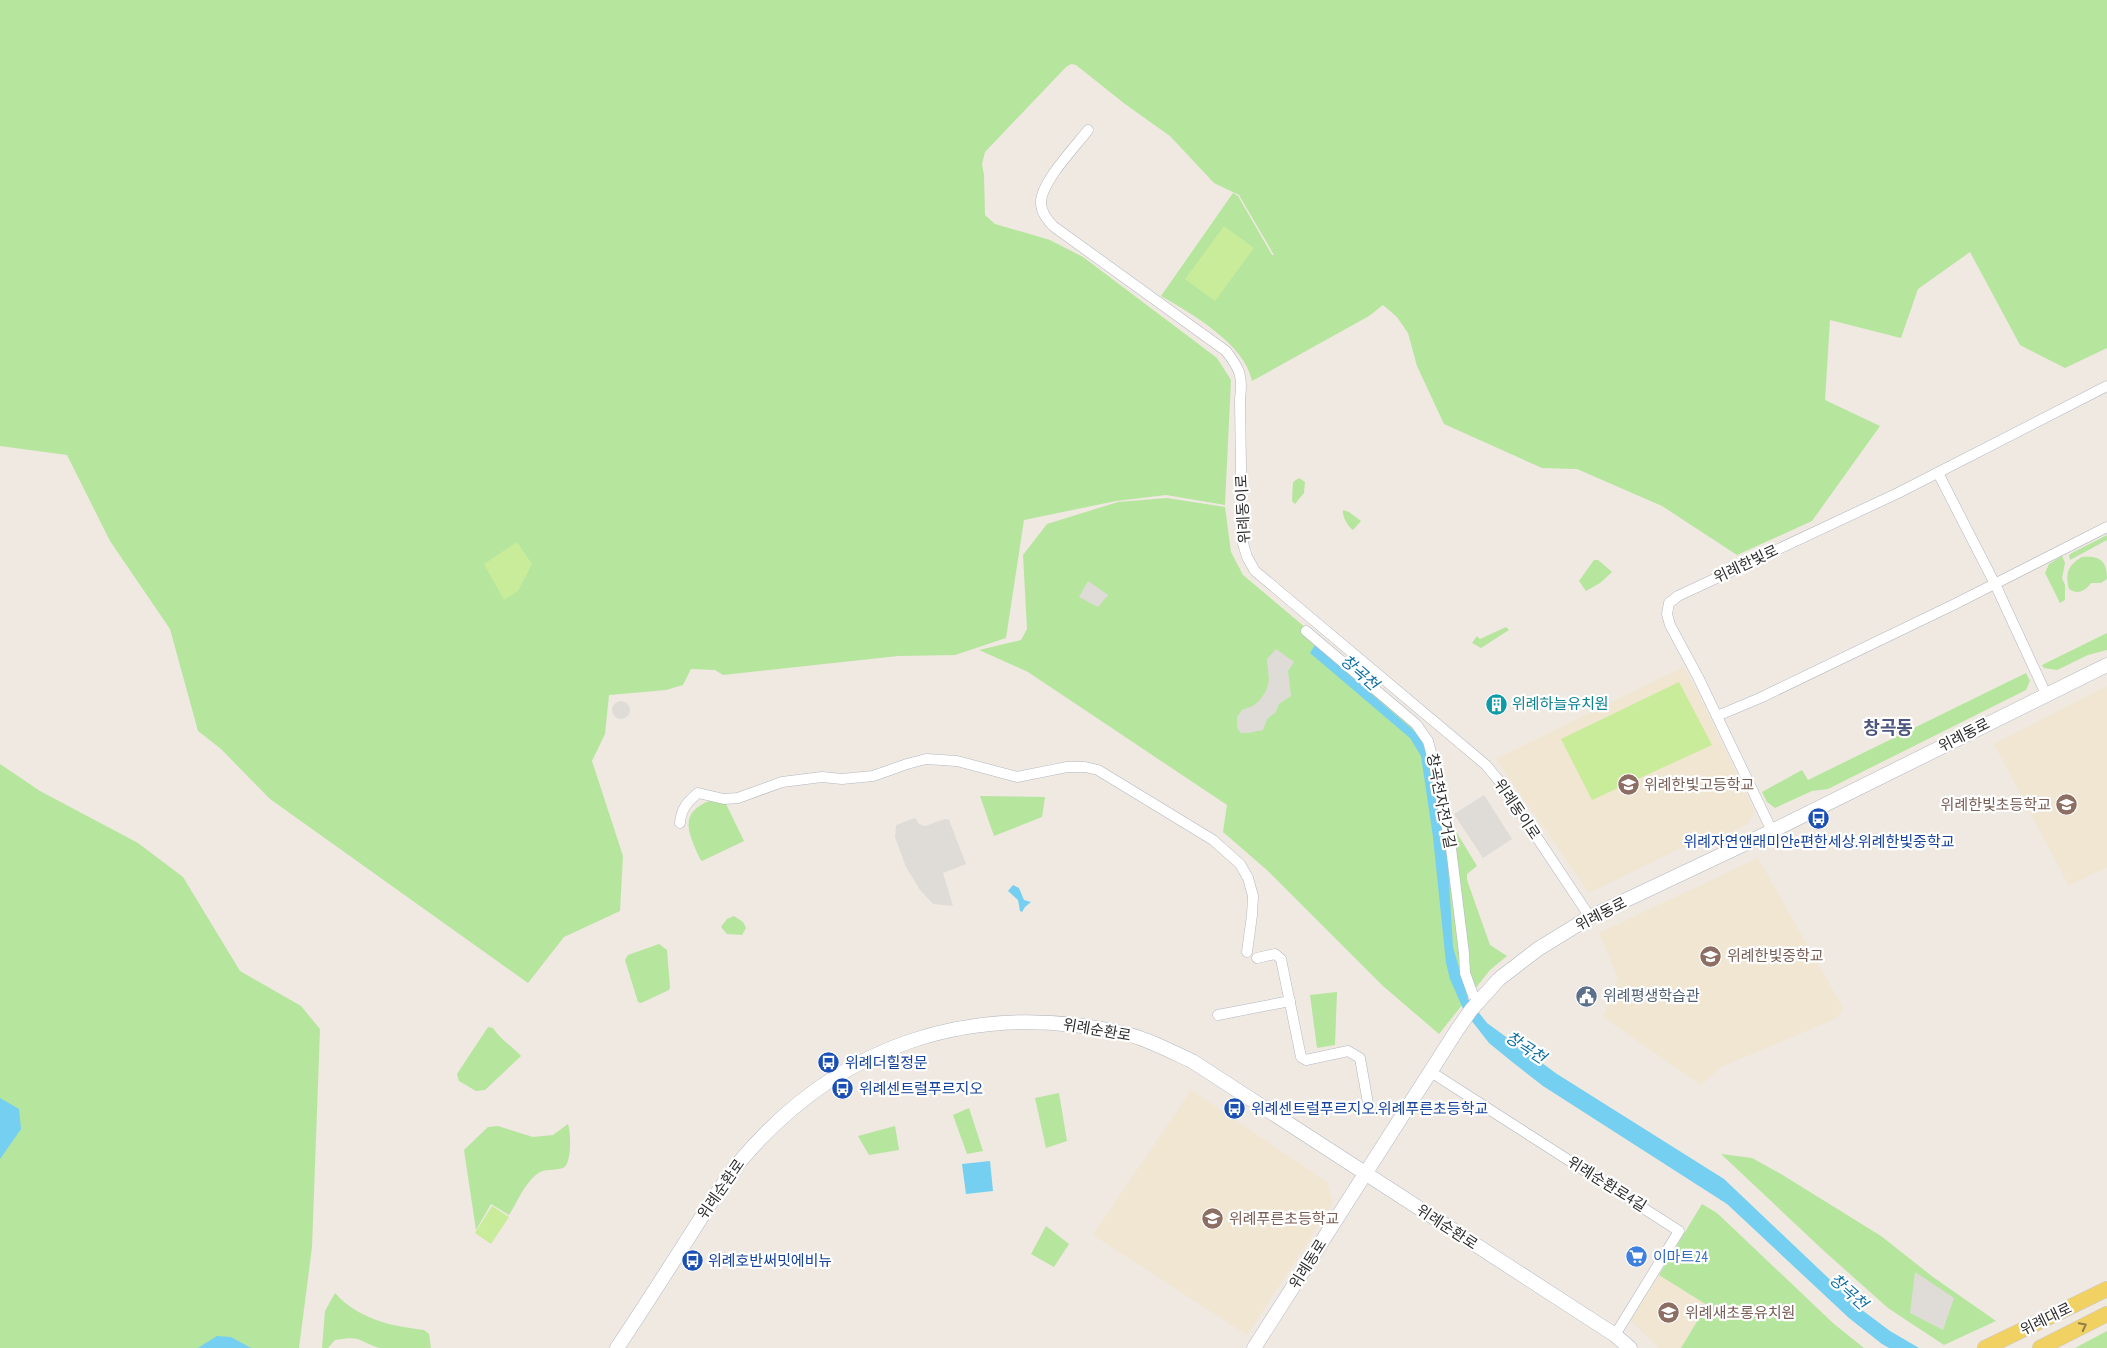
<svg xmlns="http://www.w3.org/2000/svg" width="2107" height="1348" viewBox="0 0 2107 1348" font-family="'PT Sans Narrow','Noto Sans KR',sans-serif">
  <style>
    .education { fill: #f0e6d1 }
    .green { fill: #b6e59e }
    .pitch { fill: #c9ec9a }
    .plaza { fill: #dfdcd8 }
    .water { fill: #75cff0 }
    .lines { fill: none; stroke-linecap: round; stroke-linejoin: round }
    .street-casing { stroke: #b4b7c1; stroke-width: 11 }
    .secondary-casing { stroke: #b4b7c1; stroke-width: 15 }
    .primary-casing { stroke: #c9c9c9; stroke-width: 16 }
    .street { stroke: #fff; stroke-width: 10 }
    .secondary { stroke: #fff; stroke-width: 14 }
    .primary { stroke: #f2d163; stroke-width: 15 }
    .oneway { stroke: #908048 }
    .labels { text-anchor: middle; stroke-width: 4.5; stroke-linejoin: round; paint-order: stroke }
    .street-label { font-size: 15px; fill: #2e2e2e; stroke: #fff }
    .culture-label { font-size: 15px; fill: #0d838f; stroke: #fff; text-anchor: start }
    .education-label { font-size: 15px; fill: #785e54; stroke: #fff; text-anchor: start }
    .transit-label { font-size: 15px; fill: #164399; stroke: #fff; text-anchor: start }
    .service-label { font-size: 15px; fill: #4e5e75; stroke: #fff; text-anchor: start }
    .shop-label { font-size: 15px; fill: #366cbe; stroke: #fff; text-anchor: start }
    .water-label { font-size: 16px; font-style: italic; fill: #0d6fa3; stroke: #fff }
    .quarter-label { font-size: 18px; font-weight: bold; fill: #4d5680; stroke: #fff }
  </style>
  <rect width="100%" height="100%" fill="#efe9e1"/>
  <g class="education">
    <path d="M 1683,667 L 1696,689 L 1755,812 L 1748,823 L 1732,832 L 1710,834 L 1589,893 L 1496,759 Z"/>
    <path d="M 2107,686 L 2107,867 L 2069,886 L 1994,744 Z"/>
    <path d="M 1758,858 L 1843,1008 L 1837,1018 L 1721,1067 L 1701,1085 L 1603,1017 L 1618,978 L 1599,933 Z"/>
    <path d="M 1191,1090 L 1327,1182 L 1333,1203 L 1247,1335 L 1093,1235 Z"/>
    <path d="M 1659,1275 L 1707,1305 L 1681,1348 L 1659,1348 L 1631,1321 Z"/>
  </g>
  <g class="green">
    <path d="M 0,0 L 2107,0 L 2107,348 L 2065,368 L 2020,345 L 1970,252 L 1918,289 L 1901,338 L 1830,320 L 1825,400 L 1880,426 L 1812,521 L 1737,555 L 1662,506 L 1577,469 L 1542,468 L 1444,424 L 1417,366 L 1408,333 L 1397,317 L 1383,305 L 1369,316 L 1252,381 C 1245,344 1192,314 1161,296 L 1233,193 L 1238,196 L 1272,255 L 1274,255 L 1239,195 L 1214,183 L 1170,136 L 1125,104 L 1076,65 L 1071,64 L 1066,67 L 985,152 L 982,164 L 984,175 L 985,215 L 995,224 L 1050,240 L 1083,257 L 1217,358 L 1231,380 L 1225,505 L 1166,495 L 1116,501 L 1024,520 L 1006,638 L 955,655 L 898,656 L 723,675 L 715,670 L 691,669 L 683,685 L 666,690 L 609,695 L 605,734 L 592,761 L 623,856 L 620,911 L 564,937 L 528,983 L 270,799 L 221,749 L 198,731 L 170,629 L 110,541 L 67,455 L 0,446 Z"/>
    <path d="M 1299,478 L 1305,482 L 1304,493 L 1295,504 L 1292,501 L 1293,482 Z"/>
    <path d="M 1167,498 L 1225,507 L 1231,552 L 1243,575 L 1349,664 L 1429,736 L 1441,770 L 1446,815 L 1477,866 L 1467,874 L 1467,880 L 1490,945 L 1507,956 L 1490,970 L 1439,1034 L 1383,986 L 1268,871 L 1223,832 L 1227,805 L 1028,672 L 979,650 L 1021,640 L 1027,629 L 1023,555 L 1047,524 L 1118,502 Z"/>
    <path d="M 1343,510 L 1349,512 L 1361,521 L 1353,530 C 1348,527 1342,516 1343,510 Z"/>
    <path d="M 2107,535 L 2107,540 L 2070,560 L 2069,556 L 2070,554 Z"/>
    <path d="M 2062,556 L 2065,563 L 2062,578 L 2065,585 L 2065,600 L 2060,603 L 2045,573 L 2049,564 Z"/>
    <path d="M 2082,557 C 2101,555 2107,562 2107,579 L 2101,583 L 2091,583 C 2085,591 2078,595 2069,589 C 2065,573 2068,565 2082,557 Z"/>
    <path d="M 1594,560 L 1598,560 L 1612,572 L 1600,583 L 1586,591 L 1579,581 Z"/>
    <path d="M 1506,627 L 1509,630 L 1481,648 L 1472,643 L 1477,636 L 1480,639 Z"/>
    <path d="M 2107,633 L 2107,650 L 2088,655 L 2057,670 L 2044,668 L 2042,665 Z"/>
    <path d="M 2026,673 L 2030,681 L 2026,690 L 1828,789 L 1812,791 L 1775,808 L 1767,802 L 1762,792 L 1802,770 L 1808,780 Z"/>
    <path d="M 0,764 L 40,791 L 138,843 L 183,877 L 240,971 L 301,1006 L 320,1029 L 312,1247 L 299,1348 L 0,1348 Z"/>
    <path d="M 980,796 L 1045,797 L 1042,817 L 994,836 Z"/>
    <path d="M 714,799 L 725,802 L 744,841 L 702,861 L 700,859 C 688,831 677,812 714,799 Z"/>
    <path d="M 734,916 L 743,922 L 746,928 L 742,935 L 727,934 L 721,927 L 727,919 Z"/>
    <path d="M 659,944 L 667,950 L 670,987 L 669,990 L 641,1003 L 638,1002 L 625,960 L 628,955 Z"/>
    <path d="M 1337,992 L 1335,1045 L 1317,1048 L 1310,995 Z"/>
    <path d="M 488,1027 L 493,1028 C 501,1040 512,1046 521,1056 L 485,1090 L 476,1091 L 459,1081 L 457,1074 Z"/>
    <path d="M 1059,1093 L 1067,1141 L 1046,1148 L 1035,1098 Z"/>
    <path d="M 969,1108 L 983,1151 L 967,1154 L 953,1115 Z"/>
    <path d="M 568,1124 C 571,1132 572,1164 563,1168 C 555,1171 544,1168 537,1174 C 525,1183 517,1202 509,1215 L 491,1204 L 476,1230 L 464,1150 L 488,1127 L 498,1126 L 533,1137 L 553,1135 Z"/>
    <path d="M 895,1126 L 899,1150 L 869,1155 L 858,1136 Z"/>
    <path d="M 1721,1154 L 1752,1158 L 1781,1174 L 1881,1236 L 1933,1277 L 1996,1321 L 1944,1345 L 1888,1308 L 1824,1251 Z"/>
    <path d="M 1702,1204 L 1717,1213 L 1834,1324 L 1864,1348 L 1681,1348 L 1707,1305 L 1659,1275 Z"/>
    <path d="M 1046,1226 L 1069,1244 L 1054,1267 L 1031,1254 Z"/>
    <path d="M 335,1293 C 358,1319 391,1326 424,1330 L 429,1334 L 431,1348 C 419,1348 390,1348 380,1348 C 357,1341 362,1335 335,1340 L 328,1348 L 322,1348 L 325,1311 Z"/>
    <path d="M 2107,1331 L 2107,1348 L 2075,1348 Z"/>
  </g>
  <g class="pitch">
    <path d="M 1224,226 L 1254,248 L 1215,301 L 1185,279 Z"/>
    <path d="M 517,542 L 532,564 L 518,591 L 504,600 L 484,564 Z"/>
    <path d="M 1679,682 L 1712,745 L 1592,800 L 1561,739 Z"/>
    <path d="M 492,1206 L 509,1217 L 491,1244 L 475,1233 Z"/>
  </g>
  <g class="plaza">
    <path d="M 1088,581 L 1108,595 L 1098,607 L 1079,597 Z"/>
    <path d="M 1276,649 L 1294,662 L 1288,671 L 1291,696 L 1279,704 L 1276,712 L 1267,719 L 1263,730 L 1248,733 L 1241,733 L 1237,728 L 1237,717 L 1242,710 L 1253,706 L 1260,700 L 1266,691 L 1269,681 L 1267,659 Z"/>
    <circle cx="621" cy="710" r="9"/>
    <path d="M 1484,795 L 1512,839 L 1483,858 L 1454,814 Z"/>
    <path d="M 915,818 L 919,824 L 925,826 L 945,819 L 949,820 L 966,864 L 943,873 L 953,906 L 933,904 L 920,890 L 906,867 L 895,837 L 896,825 Z"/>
    <path d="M 1915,1272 L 1954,1298 L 1943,1330 L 1910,1313 Z"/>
  </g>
  <g class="water">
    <path d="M 1315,645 L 1413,730 C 1420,737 1424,745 1428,754 L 1447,849 L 1453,947 L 1468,999 L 1487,1023 L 1557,1074 L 1724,1179 L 1862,1310 L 1890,1331 L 1919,1348 L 1889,1348 L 1882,1344 L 1849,1318 L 1727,1204 L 1543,1086 L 1511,1061 L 1489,1043 L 1464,1011 L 1450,979 L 1446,963 L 1433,837 L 1421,756 L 1410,738 L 1310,653 Z"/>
    <path d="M 1013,885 L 1019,888 L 1024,900 L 1031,902 L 1025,907 L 1022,912 L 1020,911 L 1018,900 L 1008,891 Z"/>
    <path d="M 0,1098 L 19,1109 L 21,1129 L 0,1159 Z"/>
    <path d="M 990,1161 L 993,1191 L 966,1194 L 962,1164 Z"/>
    <path d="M 217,1336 L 231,1337 L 251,1348 L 198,1348 Z"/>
  </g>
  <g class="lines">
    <defs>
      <g id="street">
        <path d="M 1088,130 C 1076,146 1041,182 1041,202 C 1041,212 1046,218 1053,226 L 1226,351 C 1240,369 1243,376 1240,399 L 1242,540 L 1247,557 L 1255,571 L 1486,765 L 1500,782 L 1590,917"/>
        <path d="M 1938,473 L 1995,584 L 2046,694"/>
        <path d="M 1306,631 L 1416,724 L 1428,741 L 1435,768 L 1451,848 L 1464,953 L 1465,973 L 1473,995"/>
        <path d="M 1717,716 L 1760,698 L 1955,604 L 2107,527"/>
        <path d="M 680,823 C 681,809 688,801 698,793 L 724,799 L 738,798 L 782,782 L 822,777 L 842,779 L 873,776 L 907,764 L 926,759 L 957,761 L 1017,777 L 1067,767 L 1085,767 L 1098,770 L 1213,840 L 1240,864 L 1248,878 L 1253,896 L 1252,915 L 1247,952"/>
        <path d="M 1772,831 L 1698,677 L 1670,625 L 1667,614 L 1669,603 L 1678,596 L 1898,493 L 2107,386"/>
        <path d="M 1257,958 L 1275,954 L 1281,959 L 1301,1057 L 1306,1060 L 1348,1051 L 1360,1058 L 1369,1109"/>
        <path d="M 1218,1015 L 1290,1001"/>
        <path d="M 1431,1072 L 1679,1231 L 1615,1335"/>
      </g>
      <g id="secondary">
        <path d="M 617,1348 C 641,1312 664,1276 687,1240 C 705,1212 721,1184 742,1159 C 840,1044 971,1001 1118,1032 C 1144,1037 1168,1050 1192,1061 L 1615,1335 L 1630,1348"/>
        <path d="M 1254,1348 L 1457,1030 L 1471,1010 L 1499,979 L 1538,949 L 1590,917 L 1772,831 L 2107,665"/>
      </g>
      <g id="primary">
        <path d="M 1985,1348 L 2107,1289"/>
        <path d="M 2040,1348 L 2107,1314"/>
      </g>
    </defs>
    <use href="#street" class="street-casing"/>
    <use href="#secondary" class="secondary-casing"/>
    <use href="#primary" class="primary-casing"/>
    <use href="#street" class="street"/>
    <use href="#secondary" class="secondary"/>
    <use href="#primary" class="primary"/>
  </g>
  <defs><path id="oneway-chevron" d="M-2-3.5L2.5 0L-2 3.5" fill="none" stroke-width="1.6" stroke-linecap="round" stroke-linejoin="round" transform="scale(1.25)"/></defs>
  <use class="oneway" href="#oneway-chevron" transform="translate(2083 1326) rotate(-27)"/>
  <defs>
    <symbol id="building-disc" viewBox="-11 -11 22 22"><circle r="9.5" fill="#0f9aa8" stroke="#fff"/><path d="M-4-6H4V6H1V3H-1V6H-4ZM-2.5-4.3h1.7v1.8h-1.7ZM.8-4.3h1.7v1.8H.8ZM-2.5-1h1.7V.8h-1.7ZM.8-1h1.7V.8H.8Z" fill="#fff"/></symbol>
    <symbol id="school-disc" viewBox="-11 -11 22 22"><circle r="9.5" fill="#8d6e63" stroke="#fff"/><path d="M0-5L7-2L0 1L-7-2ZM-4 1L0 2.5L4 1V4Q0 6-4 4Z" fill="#fff"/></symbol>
    <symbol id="bus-disc" viewBox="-11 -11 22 22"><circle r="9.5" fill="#1a4fb4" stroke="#fff"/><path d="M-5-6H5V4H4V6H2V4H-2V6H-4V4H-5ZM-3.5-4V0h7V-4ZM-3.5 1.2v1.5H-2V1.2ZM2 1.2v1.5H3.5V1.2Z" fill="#fff"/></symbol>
    <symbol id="civic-disc" viewBox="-11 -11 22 22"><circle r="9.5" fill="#5c6f8a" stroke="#fff"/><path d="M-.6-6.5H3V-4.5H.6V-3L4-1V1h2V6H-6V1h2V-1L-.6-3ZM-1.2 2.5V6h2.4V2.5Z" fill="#fff"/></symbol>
    <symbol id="supermarket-disc" viewBox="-11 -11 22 22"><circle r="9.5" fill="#3f7fe0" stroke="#fff"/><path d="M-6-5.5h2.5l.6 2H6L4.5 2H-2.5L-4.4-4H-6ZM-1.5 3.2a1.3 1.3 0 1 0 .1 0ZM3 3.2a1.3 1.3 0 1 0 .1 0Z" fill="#fff"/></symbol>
  </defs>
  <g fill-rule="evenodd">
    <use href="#building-disc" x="1484" y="692" width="25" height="25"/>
    <use href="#school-disc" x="1616" y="772" width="25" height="25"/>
    <use href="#school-disc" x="2054" y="792" width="25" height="25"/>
    <use href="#bus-disc" x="1806" y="806" width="25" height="25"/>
    <use href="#school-disc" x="1698" y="944" width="25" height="25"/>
    <use href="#civic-disc" x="1574" y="984" width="25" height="25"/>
    <use href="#bus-disc" x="816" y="1050" width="25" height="25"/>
    <use href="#bus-disc" x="830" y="1076" width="25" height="25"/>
    <use href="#bus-disc" x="1222" y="1096" width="25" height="25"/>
    <use href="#school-disc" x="1200" y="1206" width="25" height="25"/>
    <use href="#supermarket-disc" x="1624" y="1244" width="25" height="25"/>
    <use href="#bus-disc" x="680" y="1248" width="25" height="25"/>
    <use href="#school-disc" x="1656" y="1300" width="25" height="25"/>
  </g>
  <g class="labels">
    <g class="street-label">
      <text transform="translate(1243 509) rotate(-93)" y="5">위례동이로</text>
      <text transform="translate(1746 564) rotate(-25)" y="5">위례한빛로</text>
      <text transform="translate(1964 735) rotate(-27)" y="5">위례동로</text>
      <text transform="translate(1441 801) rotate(79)" y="5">창곡천자전거길</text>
      <text transform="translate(1517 809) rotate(56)" y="5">위례동이로</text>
      <text transform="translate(1601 914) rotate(-27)" y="5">위례동로</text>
      <text transform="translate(1097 1030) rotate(10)" y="5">위례순환로</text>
      <text transform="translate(1607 1184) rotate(32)" y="5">위례순환로4길</text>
      <text transform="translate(721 1189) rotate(-55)" y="5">위례순환로</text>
      <text transform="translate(1447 1227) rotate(33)" y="5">위례순환로</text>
      <text transform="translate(1308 1264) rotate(-58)" y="5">위례동로</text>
      <text transform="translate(2046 1319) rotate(-26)" y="5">위례대로</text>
    </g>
    <g class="culture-label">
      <text x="1512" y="709">위례하늘유치원</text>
    </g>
    <g class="education-label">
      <text x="1644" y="790">위례한빛고등학교</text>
      <text x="2051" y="810" text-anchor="end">위례한빛초등학교</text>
      <text x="1727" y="961">위례한빛중학교</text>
      <text x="1229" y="1224">위례푸른초등학교</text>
      <text x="1685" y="1318">위례새초롱유치원</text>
    </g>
    <g class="transit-label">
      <text x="1819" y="847" text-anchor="middle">위례자연앤래미안e편한세상.위례한빛중학교</text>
      <text x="845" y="1068">위례더힐정문</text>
      <text x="859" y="1094">위례센트럴푸르지오</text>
      <text x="1251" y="1114">위례센트럴푸르지오.위례푸른초등학교</text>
      <text x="708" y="1266">위례호반써밋에비뉴</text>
    </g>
    <g class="service-label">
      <text x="1603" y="1001">위례평생학습관</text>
    </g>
    <g class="shop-label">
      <text x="1653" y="1262">이마트24</text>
    </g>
    <g class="water-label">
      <text transform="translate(1360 672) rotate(41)" y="6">창곡천</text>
      <text transform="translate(1526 1047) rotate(33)" y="6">창곡천</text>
      <text transform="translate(1849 1291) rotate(42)" y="6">창곡천</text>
    </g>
    <g class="quarter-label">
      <text x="1888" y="734">창곡동</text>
    </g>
  </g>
</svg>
